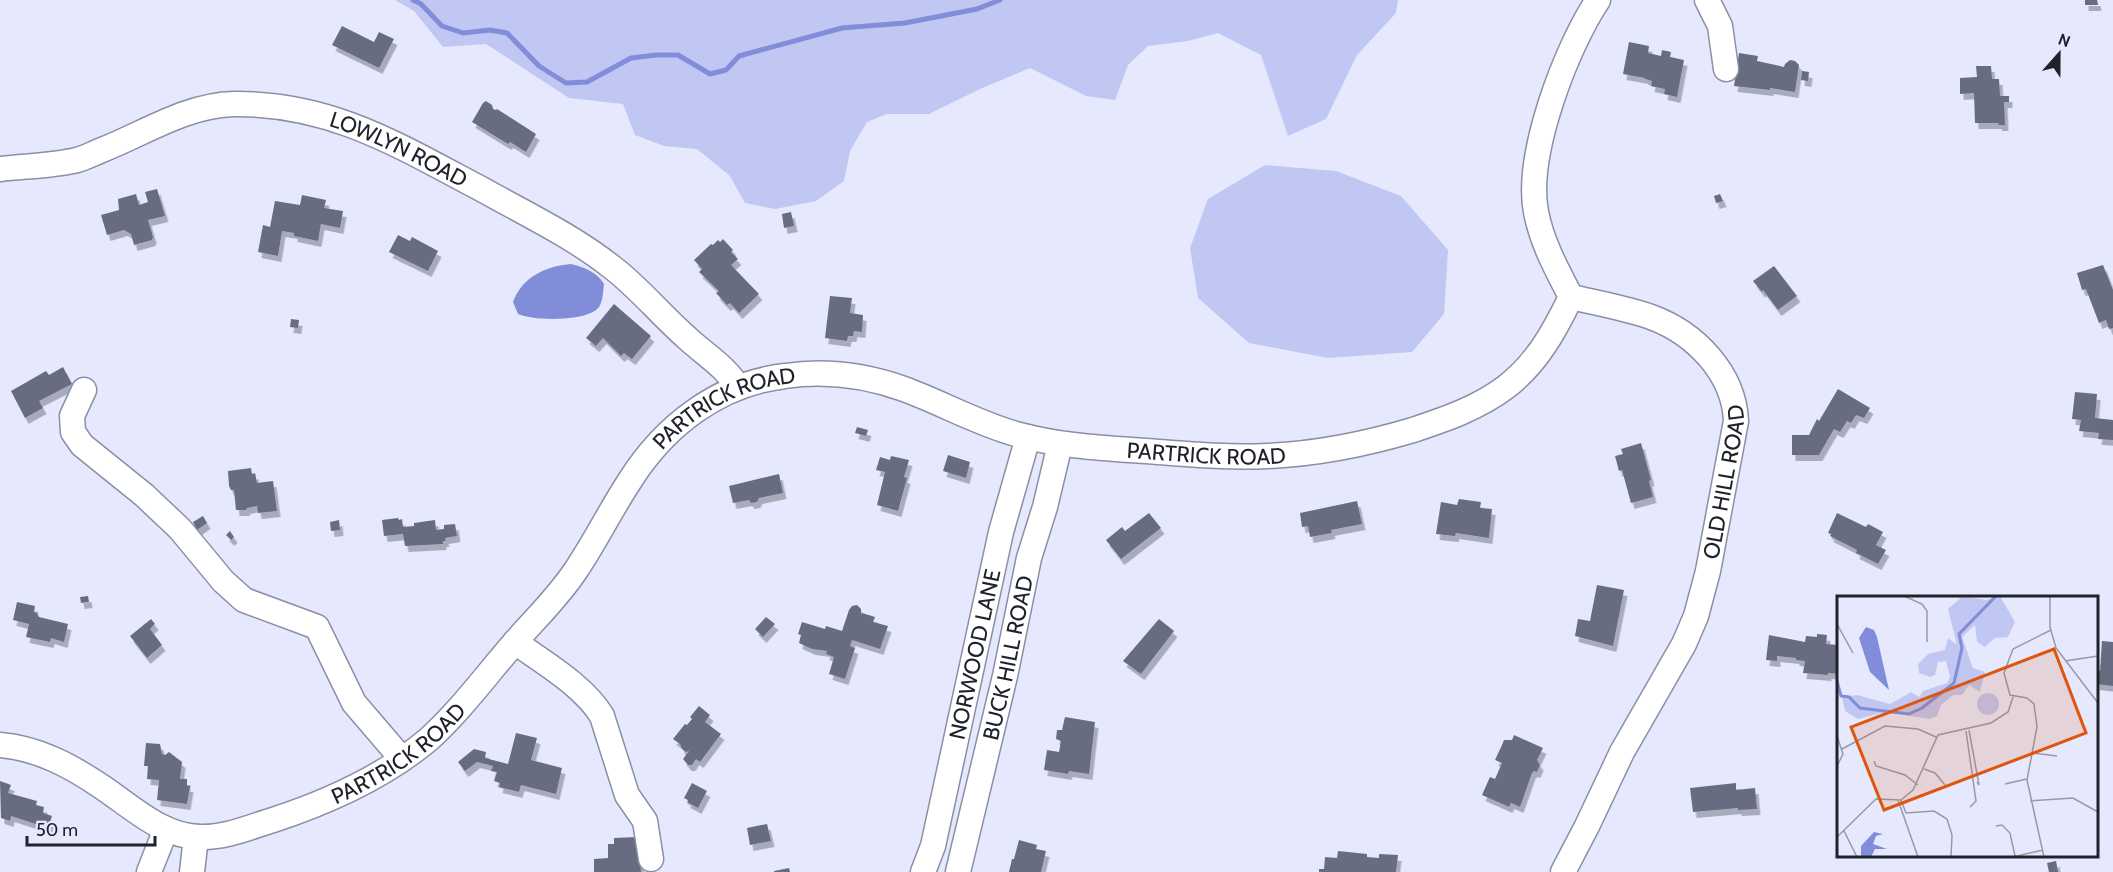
<svg xmlns="http://www.w3.org/2000/svg" width="2113" height="872" viewBox="0 0 2113 872" font-family="Cabin,sans-serif">
  <style>
    .green { fill: #c0c7f2 }
    .water { fill: #828dd9 }
    .lines { fill: none; stroke-linecap: round; stroke-linejoin: round }
    .stream { stroke: #828dd9; stroke-width: 5 }
    .building { fill: #686c80; filter: url(#shadow) }
    .minor-casing { stroke: #8b8fa5; stroke-width: 27 }
    .minor { stroke: #fff; stroke-width: 24 }
    .labels { text-anchor: middle; stroke-width: 4.5; stroke-linejoin: round; paint-order: stroke }
    .street-label { font-size: 22px; fill: #20222b; stroke: #e6e9fd }
    .inset-river { fill: none; stroke: #828dd9; stroke-width: 3 }
    .inset-road { fill: none; stroke: #9799a9; stroke-width: 1.5 }
    .view { fill: #de560e; fill-opacity: 0.15; stroke: #de560e; stroke-width: 3 }
    .inset-edge { fill: none; stroke: #20222b; stroke-width: 3 }
  </style>
  <defs>
    <filter id="shadow"><feDropShadow dx="3.5" dy="6" stdDeviation="0" flood-color="#0004"/></filter>
  </defs>
  <rect width="100%" height="100%" fill="#e6e9fd"/>
  <g class="green">
    <path d="M 395,0 L 1398,0 L 1396,13 L 1357,55 L 1326,119 L 1288,136 L 1261,55 L 1218,33 L 1188,41 L 1148,46 L 1128,65 L 1115,100 L 1086,96 L 1030,68 L 980,89 L 929,114 L 887,114 L 867,122 L 850,151 L 844,181 L 816,201 L 775,209 L 745,203 L 730,176 L 697,149 L 664,146 L 635,135 L 623,104 L 569,98 L 486,44 L 443,47 L 414,11 Z"/>
    <path d="M 1265,165 L 1336,171 L 1401,196 L 1448,250 L 1444,314 L 1412,352 L 1328,358 L 1249,343 L 1198,298 L 1190,248 L 1208,199 Z"/>
  </g>
  <path class="water" d="M 571,264 C 584,267 597,272 604,284 C 603,292 603,301 599,307 C 588,322 533,321 518,314 L 513,302 C 522,277 546,266 571,264 Z"/>
  <g class="lines">
    <path class="stream" d="M 413,0 L 421,4 L 442,26 L 463,33 L 490,30 L 507,33 L 539,66 L 566,83 L 587,82 L 631,58 L 656,55 L 678,55 L 710,74 L 726,70 L 739,56 L 842,28 L 905,23 L 977,9 L 1000,0"/>
  </g>
  <g class="building">
    <path d="M 2085,0 L 2097,0 L 2098,5 L 2085,5 Z"/>
    <path d="M 342,26 L 374,42 L 379,32 L 394,39 L 379,68 L 332,45 Z"/>
    <path d="M 1629,42 L 1649,46 L 1648,53 L 1661,56 L 1662,50 L 1671,52 L 1670,57 L 1684,60 L 1677,97 L 1664,94 L 1665,89 L 1651,86 L 1652,81 L 1645,79 L 1645,78 L 1623,74 Z"/>
    <path d="M 1739,53 L 1758,56 L 1757,61 L 1784,67 L 1785,64 L 1790,60 L 1795,61 L 1799,65 L 1795,92 L 1770,88 L 1770,90 L 1734,86 Z"/>
    <path d="M 1976,66 L 1991,66 L 1992,79 L 1999,79 L 2000,96 L 2009,96 L 2009,102 L 2004,102 L 2005,125 L 1999,125 L 1998,123 L 1975,123 L 1974,93 L 1960,94 L 1960,78 L 1977,77 Z"/>
    <path d="M 1802,71 L 1809,72 L 1808,81 L 1801,80 Z"/>
    <path d="M 486,101 L 492,105 L 493,109 L 496,110 L 497,109 L 536,134 L 526,152 L 510,142 L 508,144 L 472,122 L 483,103 Z"/>
    <path d="M 157,189 L 165,216 L 148,220 L 153,237 L 152,240 L 134,245 L 131,234 L 124,230 L 107,235 L 101,215 L 119,210 L 118,199 L 136,194 L 139,205 L 148,202 L 145,192 Z"/>
    <path d="M 1720,194 L 1723,201 L 1716,203 L 1714,196 Z"/>
    <path d="M 302,195 L 326,200 L 324,208 L 343,211 L 340,228 L 321,224 L 318,241 L 294,236 L 294,233 L 282,231 L 278,256 L 258,252 L 263,225 L 270,227 L 275,201 L 300,205 Z"/>
    <path d="M 791,212 L 794,226 L 784,228 L 782,214 Z"/>
    <path d="M 398,235 L 410,241 L 412,237 L 438,251 L 428,271 L 389,252 Z"/>
    <path d="M 723,239 L 733,250 L 731,252 L 738,259 L 731,265 L 759,294 L 739,313 L 730,303 L 727,305 L 716,293 L 719,291 L 699,272 L 702,269 L 694,260 L 711,244 L 713,245 L 718,240 L 720,242 Z"/>
    <path d="M 2103,265 L 2113,290 L 2113,328 L 2109,329 L 2106,320 L 2099,323 L 2086,289 L 2082,290 L 2077,273 Z"/>
    <path d="M 1774,266 L 1797,296 L 1778,310 L 1763,290 L 1762,292 L 1753,281 Z"/>
    <path d="M 830,296 L 852,298 L 850,313 L 863,315 L 862,332 L 854,331 L 853,336 L 848,336 L 847,341 L 825,338 Z"/>
    <path d="M 614,304 L 651,336 L 632,359 L 624,353 L 621,356 L 603,338 L 596,346 L 586,338 Z"/>
    <path d="M 291,319 L 299,320 L 298,328 L 290,327 Z"/>
    <path d="M 63,367 L 72,384 L 39,401 L 43,408 L 25,418 L 11,391 L 46,371 L 49,375 Z"/>
    <path d="M 1838,389 L 1870,408 L 1864,418 L 1856,415 L 1851,423 L 1847,421 L 1840,432 L 1834,429 L 1819,455 L 1792,455 L 1792,435 L 1809,435 L 1817,419 L 1819,421 Z"/>
    <path d="M 2075,392 L 2097,394 L 2095,418 L 2113,420 L 2113,440 L 2098,439 L 2099,433 L 2079,431 L 2081,420 L 2072,419 Z"/>
    <path d="M 857,427 L 868,430 L 866,436 L 855,433 Z"/>
    <path d="M 1641,443 L 1651,480 L 1649,481 L 1653,497 L 1631,503 L 1622,470 L 1619,471 L 1615,456 L 1623,454 L 1621,449 Z"/>
    <path d="M 948,455 L 970,462 L 966,478 L 943,471 Z"/>
    <path d="M 891,456 L 909,460 L 904,477 L 907,478 L 898,511 L 877,505 L 885,472 L 876,470 L 880,457 L 890,460 Z"/>
    <path d="M 251,468 L 252,474 L 255,473 L 257,483 L 273,481 L 277,511 L 258,513 L 257,506 L 247,508 L 246,510 L 236,510 L 234,490 L 231,490 L 229,486 L 228,471 Z"/>
    <path d="M 779,474 L 783,493 L 759,498 L 757,502 L 751,503 L 749,500 L 733,503 L 729,486 Z"/>
    <path d="M 1459,499 L 1481,502 L 1480,508 L 1492,509 L 1489,538 L 1456,533 L 1455,536 L 1436,534 L 1441,502 L 1457,505 Z"/>
    <path d="M 1357,501 L 1362,524 L 1331,530 L 1332,533 L 1310,537 L 1308,526 L 1302,527 L 1300,513 Z"/>
    <path d="M 1149,513 L 1161,528 L 1121,559 L 1106,540 L 1122,527 L 1125,531 Z"/>
    <path d="M 1837,513 L 1866,527 L 1868,524 L 1883,532 L 1876,545 L 1886,550 L 1878,564 L 1856,553 L 1857,550 L 1830,536 L 1831,534 L 1828,533 Z"/>
    <path d="M 203,516 L 207,523 L 197,530 L 193,522 Z"/>
    <path d="M 398,518 L 399,520 L 402,519 L 403,527 L 414,526 L 414,523 L 435,520 L 436,530 L 444,529 L 444,525 L 455,524 L 457,536 L 445,538 L 446,541 L 443,541 L 443,544 L 405,546 L 403,534 L 384,536 L 382,520 Z"/>
    <path d="M 339,520 L 340,530 L 331,531 L 330,522 Z"/>
    <path d="M 230,531 L 234,537 L 231,540 L 226,535 Z"/>
    <path d="M 1597,585 L 1624,590 L 1613,646 L 1575,636 L 1578,619 L 1590,621 Z"/>
    <path d="M 88,596 L 89,602 L 81,603 L 80,597 Z"/>
    <path d="M 17,602 L 35,606 L 34,612 L 37,613 L 39,617 L 68,624 L 64,642 L 51,638 L 50,642 L 26,637 L 29,624 L 13,620 Z"/>
    <path d="M 857,605 L 861,609 L 861,615 L 862,613 L 875,617 L 873,622 L 888,626 L 880,649 L 852,640 L 850,646 L 855,648 L 845,679 L 829,674 L 834,657 L 826,654 L 827,651 L 812,649 L 799,643 L 801,635 L 798,634 L 802,622 L 825,629 L 826,626 L 842,631 L 849,610 L 852,606 Z"/>
    <path d="M 766,617 L 775,624 L 763,637 L 755,629 Z"/>
    <path d="M 151,619 L 155,624 L 150,629 L 162,645 L 147,658 L 130,636 Z"/>
    <path d="M 1159,619 L 1174,631 L 1141,674 L 1123,661 Z"/>
    <path d="M 1817,634 L 1827,635 L 1826,644 L 1838,645 L 1838,674 L 1828,673 L 1828,675 L 1803,673 L 1805,661 L 1796,660 L 1796,658 L 1777,656 L 1777,661 L 1766,660 L 1769,635 L 1805,642 L 1806,636 L 1817,637 Z"/>
    <path d="M 2102,641 L 2113,642 L 2113,686 L 2096,684 L 2096,671 L 2100,671 Z"/>
    <path d="M 699,706 L 710,715 L 705,722 L 721,734 L 700,762 L 696,759 L 692,765 L 688,765 L 683,759 L 689,751 L 686,752 L 682,749 L 680,744 L 673,739 L 685,724 L 687,725 L 692,719 L 690,717 Z"/>
    <path d="M 1065,717 L 1095,722 L 1089,774 L 1069,771 L 1068,774 L 1044,770 L 1047,750 L 1059,752 L 1061,741 L 1056,739 L 1057,730 L 1062,730 Z"/>
    <path d="M 516,733 L 537,738 L 531,760 L 562,768 L 556,794 L 521,785 L 519,792 L 499,787 L 500,783 L 494,781 L 497,772 L 491,771 L 493,766 L 477,762 L 465,771 L 458,762 L 474,749 L 486,752 L 485,758 L 508,764 Z"/>
    <path d="M 1514,735 L 1543,748 L 1537,760 L 1540,765 L 1537,772 L 1534,771 L 1532,773 L 1520,807 L 1511,803 L 1509,807 L 1482,795 L 1490,777 L 1495,779 L 1502,763 L 1495,760 L 1502,745 L 1504,740 L 1512,740 Z"/>
    <path d="M 146,743 L 160,744 L 162,754 L 165,755 L 169,752 L 182,762 L 180,779 L 187,779 L 187,786 L 190,786 L 187,804 L 157,800 L 159,780 L 147,779 L 148,766 L 144,766 Z"/>
    <path d="M 0,781 L 11,785 L 8,793 L 37,801 L 36,805 L 44,807 L 43,813 L 52,816 L 48,828 L 11,816 L 10,821 L 1,818 Z"/>
    <path d="M 692,783 L 707,791 L 698,808 L 687,802 L 688,800 L 684,798 Z"/>
    <path d="M 1736,783 L 1736,790 L 1755,788 L 1757,809 L 1738,810 L 1738,808 L 1693,812 L 1690,788 Z"/>
    <path d="M 767,824 L 771,841 L 750,845 L 747,828 Z"/>
    <path d="M 637,837 L 638,857 L 640,857 L 641,872 L 594,872 L 594,859 L 608,858 L 608,844 L 614,844 L 614,838 Z"/>
    <path d="M 1019,840 L 1037,845 L 1036,849 L 1046,851 L 1041,872 L 1009,872 L 1012,859 L 1014,859 Z"/>
    <path d="M 1338,851 L 1367,854 L 1367,857 L 1379,858 L 1379,854 L 1398,855 L 1396,872 L 1319,872 L 1319,869 L 1324,869 L 1325,857 L 1337,858 Z"/>
    <path d="M 2056,861 L 2058,872 L 2049,872 L 2047,863 Z"/>
    <path d="M 789,868 L 790,872 L 774,872 L 774,871 Z"/>
  </g>
  <g class="lines">
    <defs>
      <g id="minor">
        <path d="M 1707,0 L 1720,26 L 1726,69"/>
        <path id="s1" d="M 0,169 C 25,166 52,166 77,160 C 85,158 94,153 102,150 C 145,133 187,105 234,104 C 333,103 401,147 485,191 C 528,215 574,237 613,268 C 639,288 661,315 686,337 C 704,354 725,366 738,387"/>
        <path d="M 84,390 L 72,416 L 73,432 L 82,445 L 144,495 L 180,529 L 223,581 L 244,600 L 317,627 L 354,703 L 402,759"/>
        <path d="M 515,642 C 544,663 584,686 602,716 L 627,795 L 645,821 L 651,859"/>
        <path id="s2" d="M 0,745 C 38,748 71,766 102,787 C 132,807 163,837 200,837 C 225,838 250,827 273,820 C 328,802 384,777 429,739 C 461,710 487,674 516,641 C 536,618 559,596 576,570 C 595,542 610,511 629,482 C 664,426 718,384 785,376 C 826,370 865,375 904,389 C 942,403 977,423 1016,434 C 1059,446 1102,448 1146,451 C 1186,454 1226,458 1267,456 C 1316,454 1366,444 1413,430 C 1446,419 1478,408 1506,387 C 1537,363 1554,332 1571,297"/>
        <path d="M 149,872 L 166,829"/>
        <path d="M 192,872 L 196,837"/>
        <path id="s3" d="M 923,872 L 933,846 L 1001,532 L 1028,437"/>
        <path id="s4" d="M 958,872 L 1005,676 L 1029,558 L 1045,507 L 1060,444"/>
        <path id="s5" d="M 1563,872 L 1587,826 L 1622,752 L 1684,644 L 1696,616 L 1708,571 L 1736,421 C 1734,373 1695,333 1651,317 C 1625,308 1597,303 1571,297 C 1557,270 1542,243 1536,212 C 1525,155 1566,48 1598,0"/>
      </g>
    </defs>
    <use href="#minor" class="minor-casing"/>
    <use href="#minor" class="minor"/>
  </g>
  <g class="labels">
    <g class="street-label">
      <text dy="8" stroke="none"><textPath href="#s1" startOffset="418">LOWLYN ROAD</textPath></text>
      <text dy="8" stroke="none"><textPath href="#s2" startOffset="928">PARTRICK ROAD</textPath></text>
      <text dy="8" stroke="none"><textPath href="#s2" startOffset="1431">PARTRICK ROAD</textPath></text>
      <text dy="8" stroke="none"><textPath href="#s5" startOffset="426">OLD HILL ROAD</textPath></text>
      <text dy="8" stroke="none"><textPath href="#s3" startOffset="224">NORWOOD LANE</textPath></text>
      <text dy="8" stroke="none"><textPath href="#s4" startOffset="220">BUCK HILL ROAD</textPath></text>
      <text dy="8" stroke="none"><textPath href="#s2" startOffset="442">PARTRICK ROAD</textPath></text>
    </g>
  </g>
  <g transform="translate(1837 596)">
    <rect width="261" height="261" fill="#e6e9fd"/>
    <path d="M 126,0 L 149,4 L 163,0 L 178,26 L 171,41 L 158,42 L 148,51 L 140,46 L 138,29 L 125,41 L 136,72 L 148,76 L 143,96 L 132,89 L 125,99 L 116,99 L 104,109 L 100,120 L 93,123 L 49,116 L 21,123 L 8,115 L 5,101 L 20,99 L 53,108 L 74,96 L 82,101 L 86,95 L 110,87 L 113,81 L 109,65 L 101,66 L 98,79 L 93,81 L 82,77 L 81,68 L 91,58 L 108,54 L 111,42 L 120,49 L 111,13 ZM140 108a11 11 0 1 1 22 0a11 11 0 1 1-22 0Z" fill="#c0c7f2"/>
    <path d="M 29,31 L 37,34 L 40,41 L 52,94 L 33,76 L 22,42 ZM 37,236 L 46,238 L 39,240 L 36,248 L 50,253 L 38,253 L 34,261 L 24,261 L 24,250 Z" fill="#828dd9"/>
    <path class="inset-river" d="M 0,85 L 4,100 L 12,101 L 23,112 L 72,118 L 85,112 L 117,87 L 125,52 L 122,38 L 159,0"/>
    <path class="inset-road" d="M 67,0 L 85,8 L 90,15 L 90,46M 213,0 L 213,31 L 219,52 L 261,107M 0,28 L 16,57M 228,65 L 261,60M 132,134 L 142,189 L 140,186M 129,135 L 139,205 L 133,211M 0,140 L 6,158 L 0,170M 5,153 L 48,130 L 81,133 L 99,141M 196,157 L 220,160M 37,165 L 39,170 L 68,179 L 81,189M 87,173 L 98,177 L 108,189M 168,188 L 190,183M 61,204 L 81,261M 64,204 L 69,217 L 97,215 L 110,223 L 115,239 L 114,261M 193,205 L 236,202 L 261,216M 159,230 L 165,229 L 173,237 L 178,260M 7,235 L 20,261M 0,241 L 39,203 L 64,204 L 76,194 L 101,139 L 154,127 L 171,116 L 176,101M 176,261 L 206,254M 207,261 L 190,184 L 200,131 L 197,108 L 190,102 L 173,99 L 167,77 L 176,53 L 214,34"/>
    <path class="view" d="M 217,53 L 249,137 L 47,214 L 14,131 Z"/>
    <rect width="261" height="261" class="inset-edge"/>
  </g>
  <g transform="translate(2059 54) rotate(21)" stroke="#e6e9fd" stroke-width="4.5" paint-order="stroke">
  <path d="M0-4.5L10 22L0 15L-10 22Z" fill="#20222b"/>
  <text y="-9" font-size="16" font-weight="bold" text-anchor="middle" fill="#20222b">N</text>
  </g>
  <path d="M27 836v9h128v-9" fill="none" stroke="#20222b" stroke-width="3"/>
  <text x="36" y="836" font-size="18" fill="#20222b" stroke="#e6e9fd" stroke-width="4.5" paint-order="stroke">50 m</text>
</svg>
